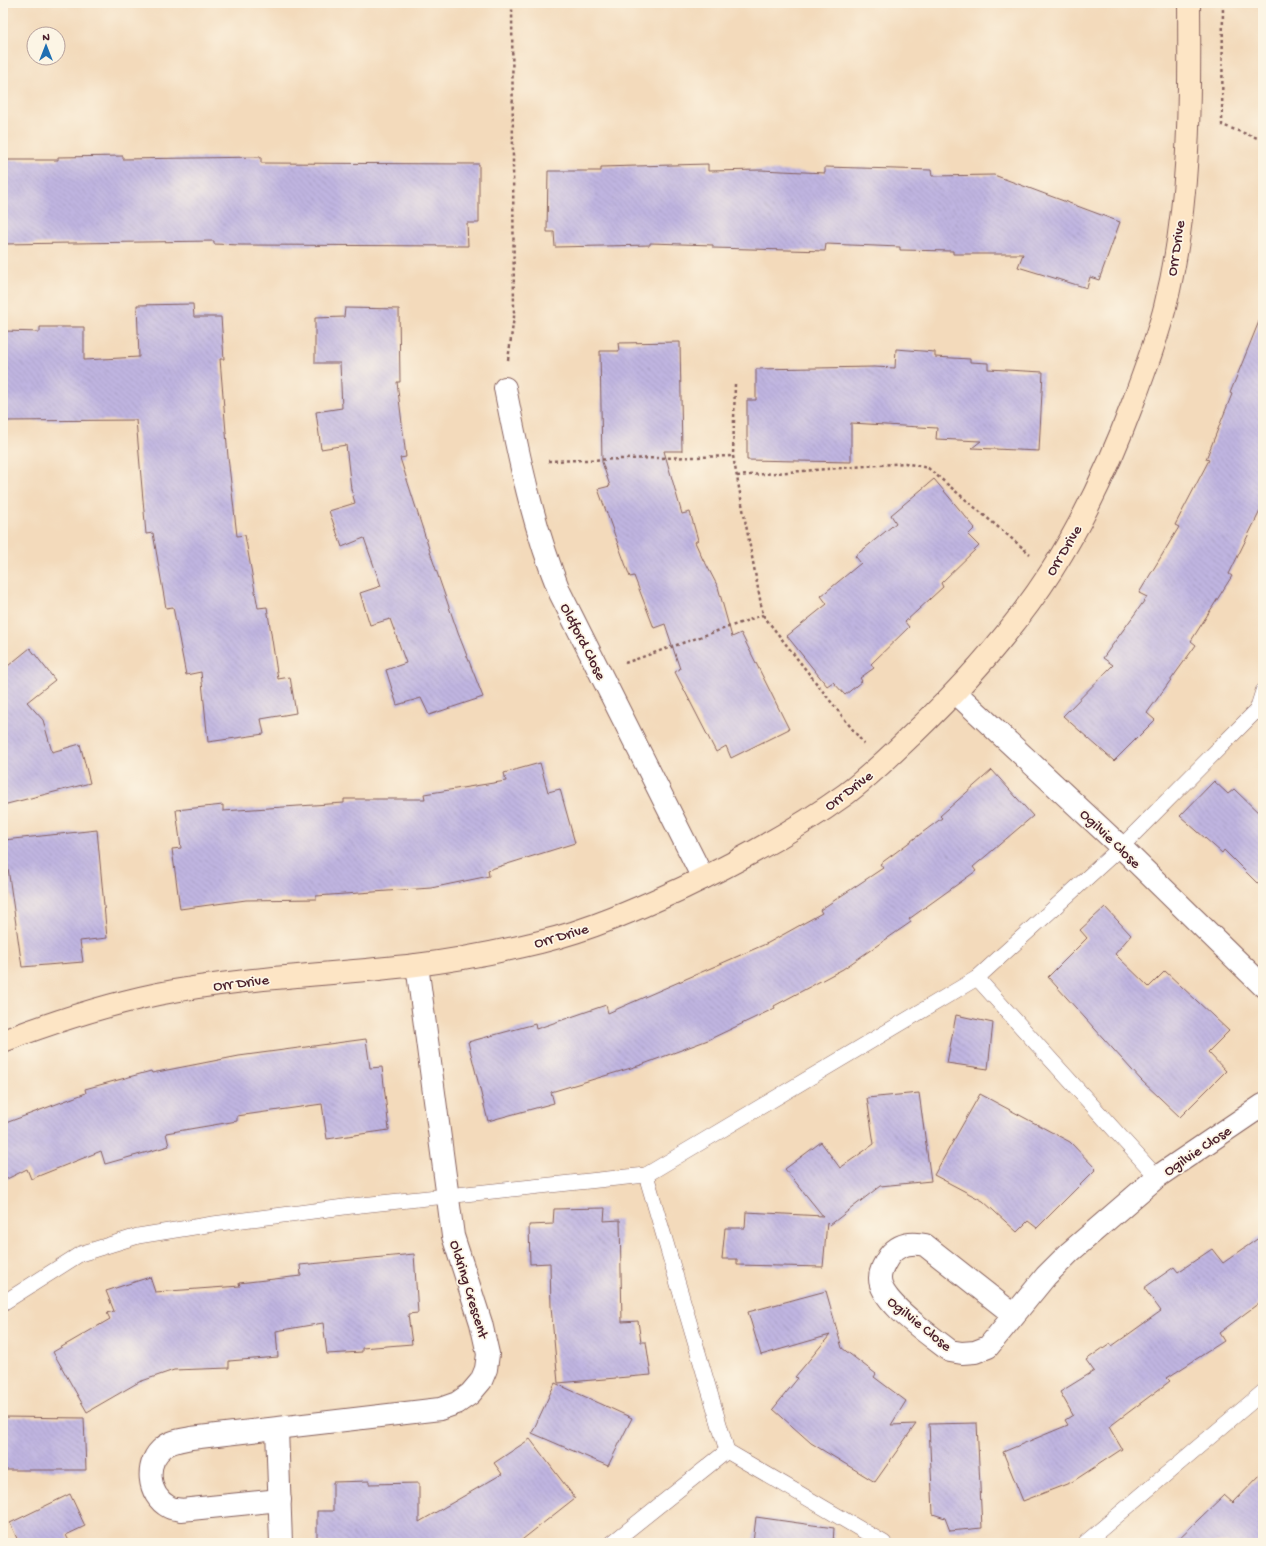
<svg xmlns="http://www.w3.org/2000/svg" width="1266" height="1546" viewBox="0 0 1266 1546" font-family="'Gochi Hand',sans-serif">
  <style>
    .building { fill: url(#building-back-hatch) }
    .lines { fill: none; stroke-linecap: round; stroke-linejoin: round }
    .lane-casing { stroke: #85605d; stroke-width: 16 }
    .street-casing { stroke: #85605d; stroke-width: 24 }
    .secondary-casing { stroke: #85605d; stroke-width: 24 }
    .path { stroke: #85605d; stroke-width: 2.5; stroke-dasharray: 3 3; stroke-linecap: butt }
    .lane { stroke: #fff; stroke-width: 15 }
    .street { stroke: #fff; stroke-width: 22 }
    .secondary { stroke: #fde5c5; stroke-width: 22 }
    .labels { text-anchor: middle; stroke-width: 3.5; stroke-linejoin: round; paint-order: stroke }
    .street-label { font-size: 15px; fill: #4a1f2b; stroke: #fcf5e5 }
  </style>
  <defs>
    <pattern id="building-back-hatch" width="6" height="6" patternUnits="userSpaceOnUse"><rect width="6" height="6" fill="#c0b5e1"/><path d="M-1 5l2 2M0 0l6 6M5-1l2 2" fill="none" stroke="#a69bc1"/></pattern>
  </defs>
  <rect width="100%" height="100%" fill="#fcf5e5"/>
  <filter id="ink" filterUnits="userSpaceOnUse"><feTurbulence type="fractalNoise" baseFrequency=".025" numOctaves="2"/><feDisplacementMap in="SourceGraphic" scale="8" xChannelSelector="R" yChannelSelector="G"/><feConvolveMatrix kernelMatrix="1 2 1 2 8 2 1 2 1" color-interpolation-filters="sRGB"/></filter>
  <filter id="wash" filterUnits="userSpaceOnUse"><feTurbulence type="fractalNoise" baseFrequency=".012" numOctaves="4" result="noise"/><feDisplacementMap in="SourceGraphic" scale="16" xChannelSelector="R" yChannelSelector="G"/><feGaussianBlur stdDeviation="0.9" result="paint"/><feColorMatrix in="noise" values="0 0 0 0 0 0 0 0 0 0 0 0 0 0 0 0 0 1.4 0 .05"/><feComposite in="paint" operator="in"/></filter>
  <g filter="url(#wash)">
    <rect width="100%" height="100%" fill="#f3dabb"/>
    <g id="blocks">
      <g class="building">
        <path d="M 123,156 L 123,159 L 261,157 L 261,163 L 479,164 L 479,223 L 467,223 L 468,246 L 241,245 L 214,244 L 214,241 L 3,244 L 3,160 L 58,160 L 58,157 Z"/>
        <path d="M 708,164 L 708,171 L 761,170 L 825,173 L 825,167 L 931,170 L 932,176 L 994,175 L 1120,222 L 1099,280 L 1090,277 L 1087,288 L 1018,267 L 1023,254 L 953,254 L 953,251 L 900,250 L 900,247 L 826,244 L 825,251 L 713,248 L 713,245 L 650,243 L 650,245 L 555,247 L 554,232 L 547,232 L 548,171 L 601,171 L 601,167 Z"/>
        <path d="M 193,304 L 194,317 L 221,317 L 224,359 L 220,359 L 228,457 L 237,536 L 245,535 L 258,608 L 267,607 L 278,679 L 290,677 L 296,713 L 261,719 L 264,734 L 208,742 L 201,672 L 186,675 L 173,607 L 166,608 L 153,533 L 146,534 L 136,420 L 3,421 L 3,331 L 40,332 L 40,327 L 84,327 L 84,360 L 139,357 L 137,305 Z"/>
        <path d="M 345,308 L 399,309 L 400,382 L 397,382 L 406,457 L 400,458 L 433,561 L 458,633 L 483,697 L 429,715 L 421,698 L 397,705 L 386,670 L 406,663 L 390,619 L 370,625 L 360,593 L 381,586 L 364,538 L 342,547 L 329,511 L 355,503 L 351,489 L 346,445 L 321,449 L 316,412 L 342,408 L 340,363 L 315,363 L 315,318 L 344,317 Z"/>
        <path d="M 1262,314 L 1263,505 L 1229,574 L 1232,576 L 1191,641 L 1196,645 L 1147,713 L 1155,720 L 1114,761 L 1063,716 L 1113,665 L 1103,658 L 1147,597 L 1139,593 L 1179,527 L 1175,525 L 1209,460 L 1206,459 L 1232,394 L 1230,393 Z"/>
        <path d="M 680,342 L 682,451 L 664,451 L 682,514 L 690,512 L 698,540 L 695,542 L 704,562 L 705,562 L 718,587 L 732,637 L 741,633 L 789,729 L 731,758 L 726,746 L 716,752 L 675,672 L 680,669 L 665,624 L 654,628 L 634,576 L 630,577 L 598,489 L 610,486 L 602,462 L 600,351 L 619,351 L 618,343 Z"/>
        <path d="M 896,349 L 935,352 L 935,357 L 970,359 L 970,362 L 988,363 L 988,369 L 1043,372 L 1039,451 L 972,448 L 981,441 L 936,439 L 937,428 L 851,423 L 851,462 L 747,460 L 747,400 L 756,400 L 756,369 L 874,367 L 895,368 Z"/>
        <path d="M 934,479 L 975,528 L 968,535 L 979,546 L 941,583 L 943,587 L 905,622 L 909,627 L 871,664 L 874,668 L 860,678 L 862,681 L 845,695 L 833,682 L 827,686 L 787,636 L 827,604 L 821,596 L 861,563 L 855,556 L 896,523 L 891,515 Z"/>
        <path d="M 30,648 L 55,680 L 27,702 L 43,720 L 52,752 L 80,744 L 90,783 L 3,805 L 3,670 Z"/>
        <path d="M 540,763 L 548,792 L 560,789 L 575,843 L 488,870 L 489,876 L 431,888 L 316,896 L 316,899 L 246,900 L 180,909 L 172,849 L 181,848 L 176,810 L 223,805 L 223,811 L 344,803 L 344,799 L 425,799 L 424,794 L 506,781 L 504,773 Z"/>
        <path d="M 992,770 L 1033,816 L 973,867 L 976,871 L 909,919 L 911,922 L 843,969 L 774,1006 L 775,1008 L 708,1040 L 641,1065 L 551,1092 L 554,1103 L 488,1121 L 468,1042 L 535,1024 L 536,1029 L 606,1005 L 608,1013 L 768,943 L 822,913 L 820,910 L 883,868 L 880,864 L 942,818 L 940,816 Z"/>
        <path d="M 1214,781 L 1228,794 L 1234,789 L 1263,817 L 1263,889 L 1224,850 L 1222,853 L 1180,816 Z"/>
        <path d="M 97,830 L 107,938 L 80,941 L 83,962 L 22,967 L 4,840 Z"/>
        <path d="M 1105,907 L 1131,935 L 1115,954 L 1149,987 L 1165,971 L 1229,1031 L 1208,1052 L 1226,1071 L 1180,1117 L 1141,1080 L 1048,977 L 1087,938 L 1080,930 Z"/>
        <path d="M 956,1015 L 993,1023 L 988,1069 L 947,1063 Z"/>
        <path d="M 366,1039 L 370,1068 L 382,1067 L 389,1130 L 327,1139 L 322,1104 L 237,1116 L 237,1121 L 166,1133 L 169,1146 L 105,1164 L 101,1151 L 31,1179 L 27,1169 L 3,1181 L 3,1124 L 86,1093 L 85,1089 L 151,1071 L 152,1073 L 239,1056 Z"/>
        <path d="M 919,1093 L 931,1181 L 880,1186 L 830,1225 L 827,1222 L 823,1267 L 737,1265 L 737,1259 L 722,1259 L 725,1228 L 745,1228 L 746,1212 L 823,1216 L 785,1169 L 821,1142 L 840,1168 L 874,1144 L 867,1098 Z"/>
        <path d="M 980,1094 L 1070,1142 L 1096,1169 L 1037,1228 L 1028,1221 L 1017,1232 L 983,1201 L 934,1175 Z"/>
        <path d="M 605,1208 L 604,1221 L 620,1220 L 622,1322 L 638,1321 L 641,1342 L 646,1342 L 651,1375 L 558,1383 L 551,1307 L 550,1263 L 530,1264 L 529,1225 L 553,1224 L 554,1209 Z"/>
        <path d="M 1263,1235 L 1263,1300 L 1219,1333 L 1224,1341 L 1167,1378 L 1170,1381 L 1109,1427 L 1122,1449 L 1072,1482 L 1023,1501 L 1003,1452 L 1068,1425 L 1065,1420 L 1073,1415 L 1060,1392 L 1094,1371 L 1086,1360 L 1110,1343 L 1112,1346 L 1161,1311 L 1144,1288 L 1174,1267 L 1178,1272 L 1212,1249 L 1223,1263 Z"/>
        <path d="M 414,1254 L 418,1313 L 408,1314 L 412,1344 L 362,1348 L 362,1352 L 327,1354 L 323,1323 L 276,1331 L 278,1357 L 229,1361 L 229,1368 L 174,1370 L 139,1382 L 87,1412 L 53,1352 L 110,1319 L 107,1313 L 114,1311 L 106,1291 L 150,1277 L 155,1292 L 240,1286 L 239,1283 L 301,1276 L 300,1265 Z"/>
        <path d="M 826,1291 L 842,1348 L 876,1374 L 874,1377 L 906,1401 L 891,1425 L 916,1424 L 875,1482 L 811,1443 L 773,1409 L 798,1378 L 795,1377 L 830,1335 L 761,1355 L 748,1312 Z"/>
        <path d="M 555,1383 L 632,1418 L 608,1466 L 532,1433 Z"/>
        <path d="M 3,1417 L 84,1418 L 86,1470 L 3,1470 Z"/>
        <path d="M 977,1423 L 982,1528 L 950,1531 L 945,1518 L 933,1514 L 929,1424 Z"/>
        <path d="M 530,1439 L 575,1498 L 518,1543 L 317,1543 L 317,1511 L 333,1511 L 333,1482 L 369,1481 L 369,1484 L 419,1483 L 419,1522 L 502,1474 L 494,1463 Z"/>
        <path d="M 1263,1472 L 1263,1543 L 1174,1543 L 1224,1495 L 1233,1503 Z"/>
        <path d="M 70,1494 L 85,1526 L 66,1535 L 70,1543 L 19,1543 L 10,1523 Z"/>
        <path d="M 756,1517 L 834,1528 L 833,1543 L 753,1543 Z"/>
      </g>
    </g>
  </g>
  <g filter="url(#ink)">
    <use href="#blocks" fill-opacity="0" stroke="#85605d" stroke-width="1"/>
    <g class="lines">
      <defs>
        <g id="lane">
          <path d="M 1263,691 L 1257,710 L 1263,714"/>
          <path d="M 977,978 L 1157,1177"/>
          <path d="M 3,1303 L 80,1254 L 138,1236 L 213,1224 L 352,1206 L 646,1175"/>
          <path d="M 612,1543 L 727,1451"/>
          <path d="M 884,1543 L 727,1451 L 646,1175 L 977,978 L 1121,847 L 1257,710"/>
          <path d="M 1085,1543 L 1263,1392"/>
        </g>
        <g id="street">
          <path d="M 505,388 C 519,459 533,526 560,593 L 703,878"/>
          <path d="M 956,693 L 1121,847 L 1263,986"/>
          <path d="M 1014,1315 L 925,1245 C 911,1242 898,1244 889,1256 C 885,1263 880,1270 880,1278 C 879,1302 932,1336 950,1351 L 962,1353 L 975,1352 L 988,1347 L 1046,1276 L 1070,1252 L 1157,1177 L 1263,1105"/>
          <path d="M 277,1429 L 281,1543"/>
          <path d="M 280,1500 L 181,1510 C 177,1509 172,1509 169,1507 C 147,1495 144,1462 164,1447 C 171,1441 182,1440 191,1438 L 440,1409 L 457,1403 L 470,1394 L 481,1381 L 486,1369 L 488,1354 L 481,1323 L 453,1236 L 417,965"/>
        </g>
        <path id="secondary" d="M 3,1041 C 53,1022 105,1005 158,994 C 243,977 330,975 416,965 C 458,960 499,952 540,942 C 590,930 637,909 683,888 C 739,861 795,831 846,794 C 870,776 891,755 913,734 C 964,685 1013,631 1052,570 C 1086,517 1112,459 1134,400 C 1145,370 1157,339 1165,307 C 1190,207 1190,105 1189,3"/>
      </defs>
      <use href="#lane" class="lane-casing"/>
      <use href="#street" class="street-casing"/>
      <use href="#secondary" class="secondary-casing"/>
      <g class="path">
        <path d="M 1223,3 L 1222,125 L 1263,140"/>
        <path d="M 508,360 L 514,317 L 512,3"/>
        <path d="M 735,384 L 733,456 L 763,615 L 864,744"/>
        <path d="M 548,461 L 733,456"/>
        <path d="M 737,476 L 905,463 L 928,468 L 1030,554"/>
        <path d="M 625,663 L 763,615"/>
      </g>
      <use href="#lane" class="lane"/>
      <use href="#street" class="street"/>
      <use href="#secondary" class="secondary"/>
    </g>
  </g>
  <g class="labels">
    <g class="street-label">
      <text transform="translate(1175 248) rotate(-81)" y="5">Orr Drive</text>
      <text transform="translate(1063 550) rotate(-59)" y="5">Orr Drive</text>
      <text transform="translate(584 641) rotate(63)" y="5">Oldford Close</text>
      <text transform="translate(848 790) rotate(-37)" y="5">Orr Drive</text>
      <text transform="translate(1111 838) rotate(44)" y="5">Ogilvie Close</text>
      <text transform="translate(561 935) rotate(-16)" y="5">Orr Drive</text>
      <text transform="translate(241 982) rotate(-7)" y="5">Orr Drive</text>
      <text transform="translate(1197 1150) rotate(-34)" y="5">Ogilvie Close</text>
      <text transform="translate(470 1289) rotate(73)" y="5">Oldring Crescent</text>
      <text transform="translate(920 1323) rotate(39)" y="5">Ogilvie Close</text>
    </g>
  </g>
  <rect width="1266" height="1546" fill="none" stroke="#fcf5e5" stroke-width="16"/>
  <g transform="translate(46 46)"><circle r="19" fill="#fcf5e5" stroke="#b59f9b"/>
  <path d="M0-3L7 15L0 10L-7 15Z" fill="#1f6fb2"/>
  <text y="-6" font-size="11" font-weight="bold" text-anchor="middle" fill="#4a1f2b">N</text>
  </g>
</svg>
